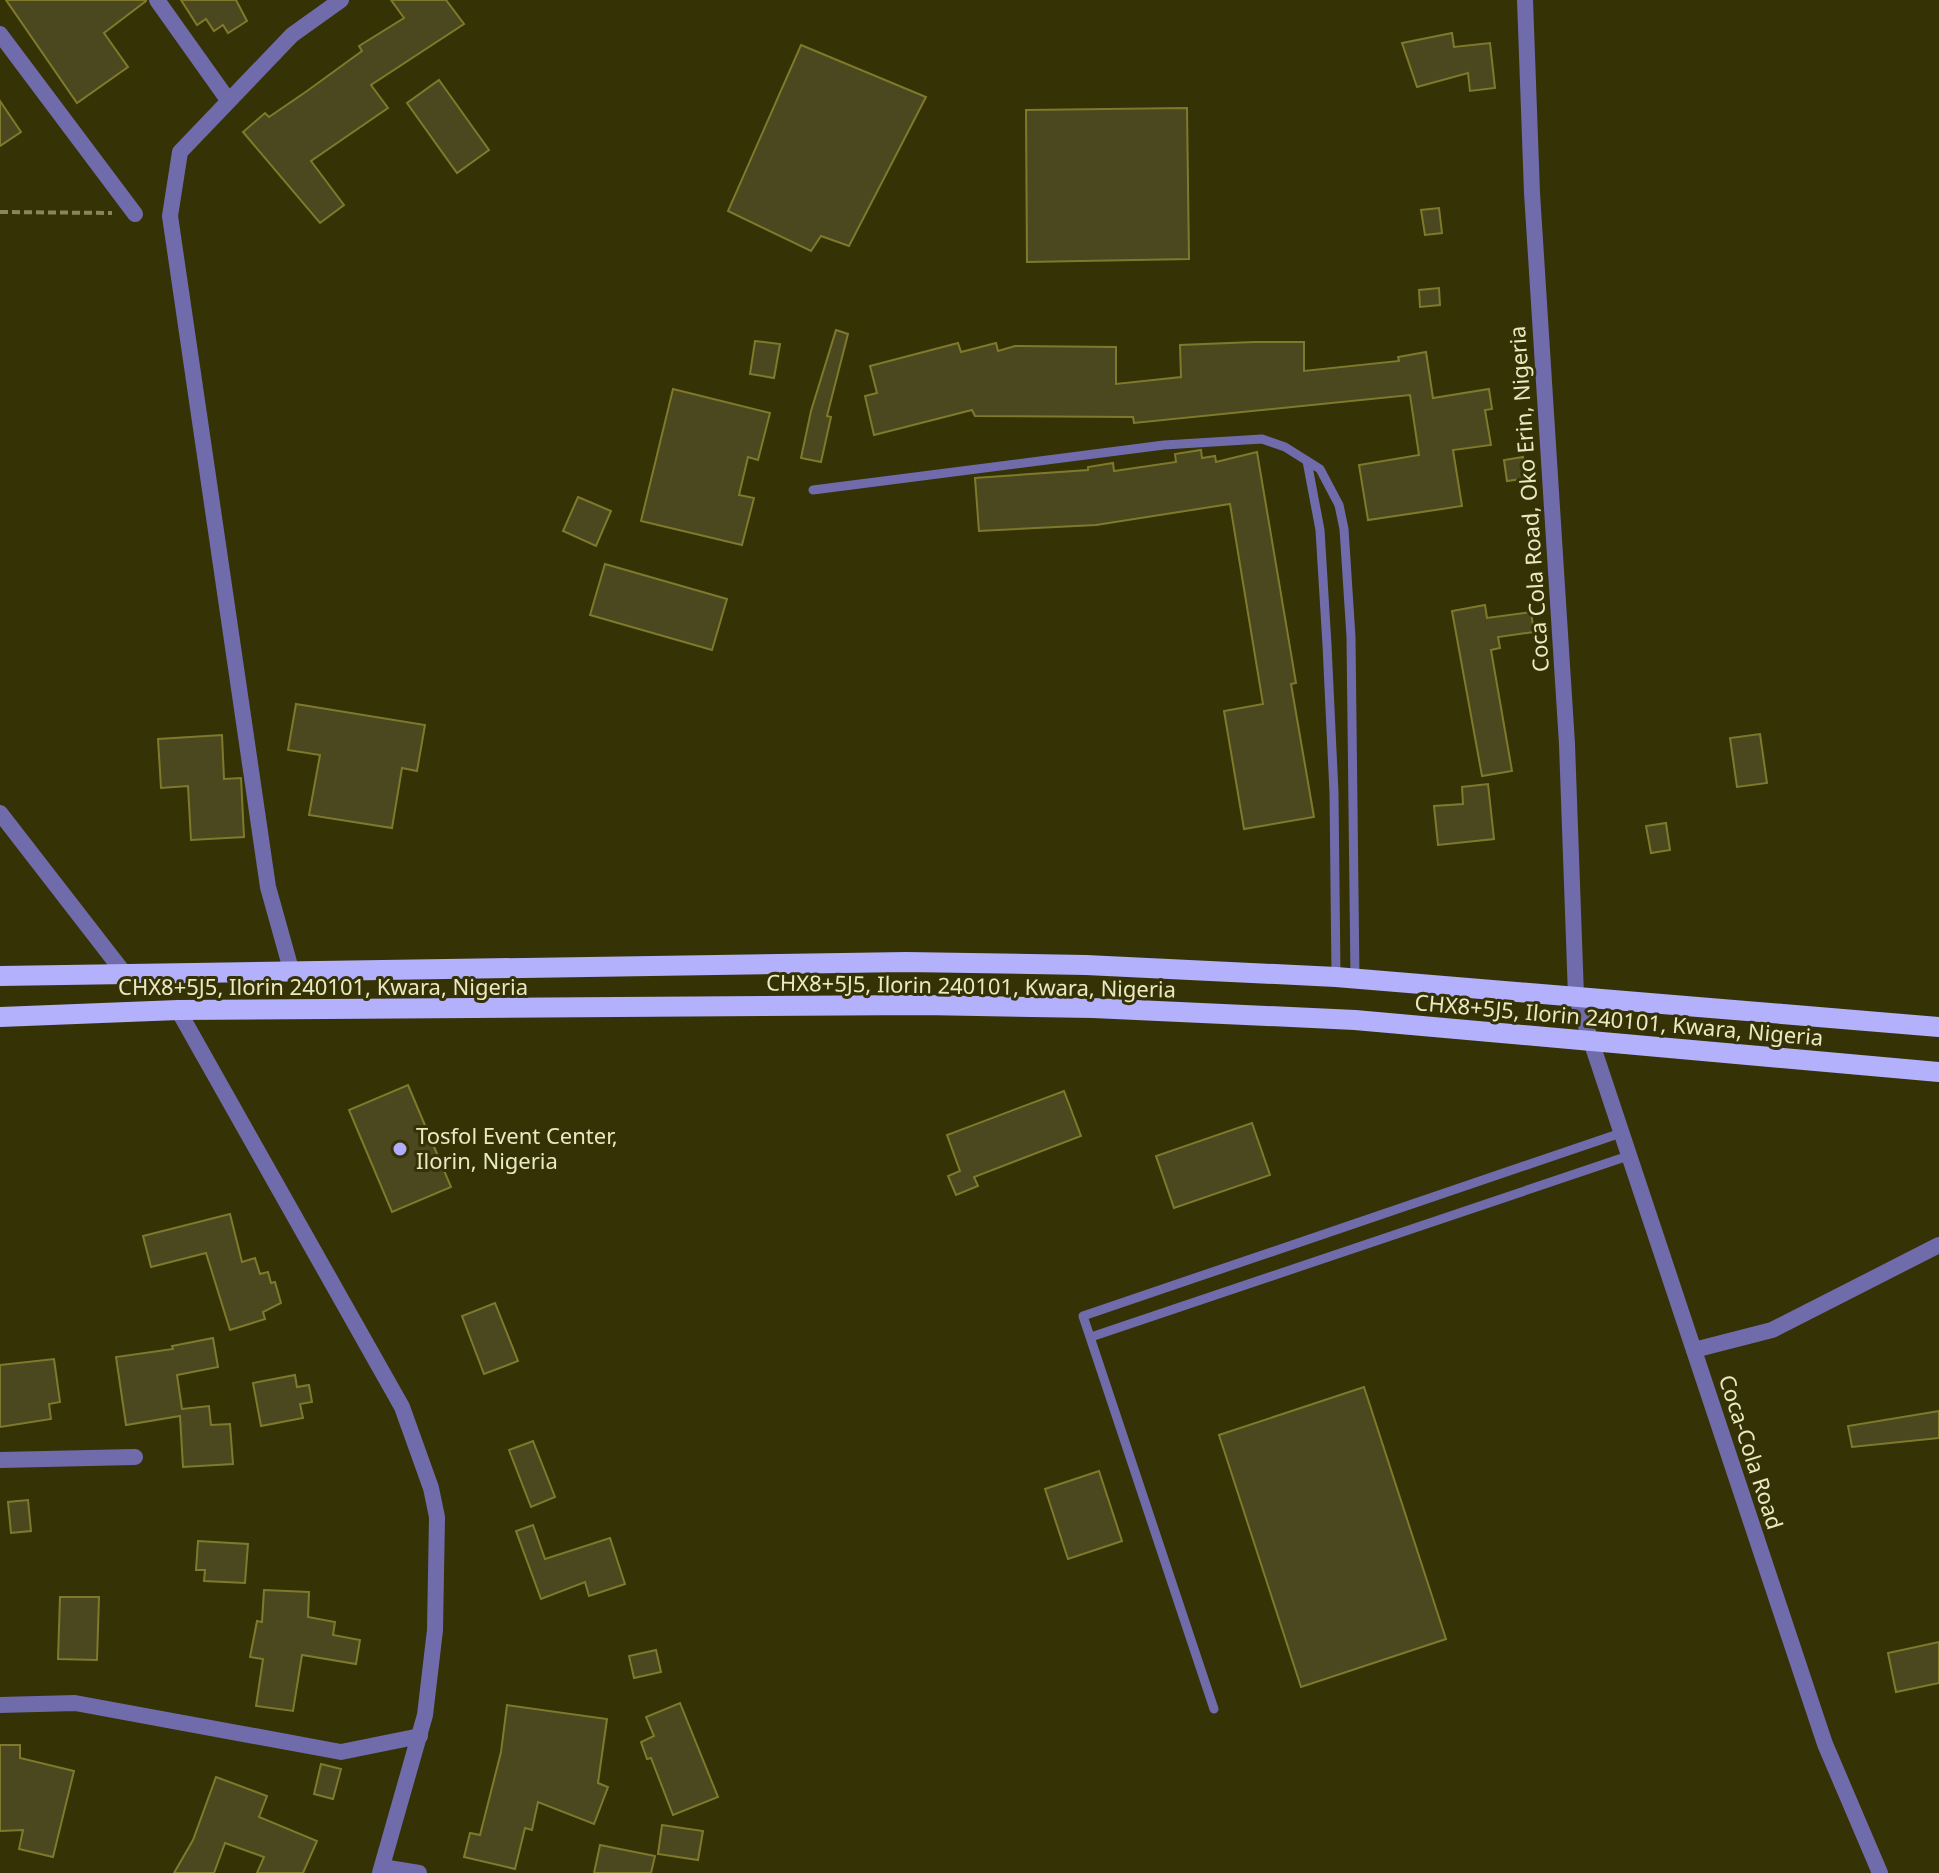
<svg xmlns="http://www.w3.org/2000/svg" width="1939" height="1873" viewBox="0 0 1939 1873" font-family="'Noto Sans',sans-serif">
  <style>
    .building { fill: #4b481f; stroke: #7f7a2b; stroke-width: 2 }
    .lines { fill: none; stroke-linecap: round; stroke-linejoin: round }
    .path { stroke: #89865d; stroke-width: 4; stroke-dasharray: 8 4; stroke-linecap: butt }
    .service { stroke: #706cab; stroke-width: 9 }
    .minor { stroke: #706cab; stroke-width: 16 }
    .tertiary { stroke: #706cab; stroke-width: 16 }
    .primary { stroke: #b3b0fc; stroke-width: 20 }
    .poi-dot { fill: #b1adfa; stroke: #353206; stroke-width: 3 }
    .labels { text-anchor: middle; stroke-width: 6; stroke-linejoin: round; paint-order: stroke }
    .street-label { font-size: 22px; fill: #ebe9c3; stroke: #353206 }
    .poi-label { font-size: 22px; fill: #ebe9c3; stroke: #353206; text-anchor: start }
  </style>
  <rect width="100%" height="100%" fill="#353206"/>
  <g class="building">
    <path d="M 6,0 L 146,0 L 146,1 L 104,33 L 128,67 L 77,103 Z"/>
    <path d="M 181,0 L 236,0 L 247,21 L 228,33 L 223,25 L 214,31 L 206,19 L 197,25 Z"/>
    <path d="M 391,0 L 446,0 L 464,24 L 371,85 L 388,108 L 311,161 L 344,205 L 320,223 L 243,132 L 265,113 L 269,117 L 307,91 L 362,51 L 359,46 L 404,18 Z"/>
    <path d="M 1452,33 L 1454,47 L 1490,43 L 1495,88 L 1470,91 L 1468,73 L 1417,87 L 1402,43 Z"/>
    <path d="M 801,45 L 926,97 L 849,246 L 821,236 L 811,251 L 728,211 Z"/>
    <path d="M 439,80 L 489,150 L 457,173 L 407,103 Z"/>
    <path d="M 0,101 L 21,132 L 0,146 Z"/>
    <path d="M 1187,108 L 1189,259 L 1027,262 L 1026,110 Z"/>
    <path d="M 1439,208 L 1442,233 L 1425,235 L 1421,210 Z"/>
    <path d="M 1439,288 L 1440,305 L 1420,307 L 1419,290 Z"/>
    <path d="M 836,330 L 848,334 L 827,416 L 831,417 L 821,462 L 801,458 L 811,411 Z"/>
    <path d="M 755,341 L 780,344 L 774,378 L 750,374 Z"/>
    <path d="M 1254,342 L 1304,342 L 1304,371 L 1399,361 L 1398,357 L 1426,352 L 1433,398 L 1489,389 L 1492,409 L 1485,410 L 1491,445 L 1453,450 L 1462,506 L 1368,520 L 1359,465 L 1419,455 L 1410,395 L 1134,423 L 1133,417 L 975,416 L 972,410 L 874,435 L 865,396 L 877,393 L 870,366 L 958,343 L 961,352 L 996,343 L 998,351 L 1015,346 L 1116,347 L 1116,384 L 1181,377 L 1180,345 Z"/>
    <path d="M 673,389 L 770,413 L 758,460 L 748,457 L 739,495 L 754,498 L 742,545 L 641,521 Z"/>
    <path d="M 1201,450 L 1202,458 L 1215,456 L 1216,462 L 1257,452 L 1296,683 L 1291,684 L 1314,817 L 1244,829 L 1224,711 L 1263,704 L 1230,504 L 1096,525 L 979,531 L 975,478 L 1088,470 L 1088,467 L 1113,463 L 1114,471 L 1176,462 L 1175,454 Z"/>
    <path d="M 1523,457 L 1527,478 L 1507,481 L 1504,460 Z"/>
    <path d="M 578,497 L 611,511 L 596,546 L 563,531 Z"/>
    <path d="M 605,564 L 727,599 L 712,650 L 590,615 Z"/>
    <path d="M 1485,605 L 1487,618 L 1531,612 L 1534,632 L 1498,637 L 1500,648 L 1491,650 L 1512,771 L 1482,776 L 1452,611 Z"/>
    <path d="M 296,704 L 425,725 L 417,771 L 402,768 L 392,828 L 309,815 L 320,755 L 288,750 Z"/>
    <path d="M 1760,734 L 1767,783 L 1737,787 L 1730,738 Z"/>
    <path d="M 222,735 L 224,779 L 241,778 L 244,837 L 191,840 L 188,786 L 161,788 L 158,739 Z"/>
    <path d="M 1488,784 L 1494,839 L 1438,845 L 1434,806 L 1463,804 L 1462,787 Z"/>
    <path d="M 1666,823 L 1670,850 L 1651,853 L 1646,826 Z"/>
    <path d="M 408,1085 L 451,1187 L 392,1212 L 349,1110 Z"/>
    <path d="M 1064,1091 L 1081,1136 L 974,1177 L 978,1186 L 956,1195 L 948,1176 L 960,1171 L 947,1135 Z"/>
    <path d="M 1252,1123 L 1270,1175 L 1174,1208 L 1156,1156 Z"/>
    <path d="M 230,1214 L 242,1262 L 255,1258 L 260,1274 L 268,1272 L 271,1283 L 275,1282 L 281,1303 L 263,1312 L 265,1319 L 230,1330 L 206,1253 L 151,1267 L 143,1236 Z"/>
    <path d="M 495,1303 L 518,1361 L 484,1374 L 462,1316 Z"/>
    <path d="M 213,1338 L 218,1367 L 177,1375 L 182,1409 L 209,1406 L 211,1425 L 230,1424 L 233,1464 L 183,1467 L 180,1416 L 126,1425 L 116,1357 L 173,1349 L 172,1346 Z"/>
    <path d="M 54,1359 L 60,1402 L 49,1404 L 51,1419 L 0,1427 L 0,1365 Z"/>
    <path d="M 295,1375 L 297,1387 L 309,1385 L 312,1402 L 300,1404 L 303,1418 L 261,1426 L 253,1383 Z"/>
    <path d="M 1364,1387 L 1446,1639 L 1301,1687 L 1219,1435 Z"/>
    <path d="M 1939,1411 L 1939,1438 L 1852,1447 L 1848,1426 Z"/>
    <path d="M 533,1441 L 555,1497 L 531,1507 L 509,1450 Z"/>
    <path d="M 1099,1471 L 1122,1541 L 1068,1559 L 1045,1489 Z"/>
    <path d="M 28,1500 L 31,1531 L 11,1533 L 8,1502 Z"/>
    <path d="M 533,1525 L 545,1559 L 610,1538 L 625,1584 L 589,1596 L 585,1582 L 541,1599 L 516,1531 Z"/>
    <path d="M 198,1541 L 248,1544 L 245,1583 L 204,1581 L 205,1570 L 196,1570 Z"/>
    <path d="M 264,1590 L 309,1592 L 308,1617 L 335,1622 L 333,1635 L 360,1640 L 356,1664 L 302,1655 L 293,1711 L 256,1706 L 263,1659 L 250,1657 L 257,1621 L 262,1622 Z"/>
    <path d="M 60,1597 L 99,1597 L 97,1660 L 58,1659 Z"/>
    <path d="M 1939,1642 L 1939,1683 L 1896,1692 L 1888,1653 Z"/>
    <path d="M 656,1650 L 661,1672 L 634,1678 L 629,1656 Z"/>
    <path d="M 680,1703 L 718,1797 L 673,1815 L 651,1758 L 647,1759 L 641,1742 L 654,1736 L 646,1717 Z"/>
    <path d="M 507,1705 L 607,1719 L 598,1783 L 608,1787 L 594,1824 L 538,1802 L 532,1830 L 525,1828 L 515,1869 L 464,1857 L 470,1833 L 480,1835 L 501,1752 Z"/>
    <path d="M 0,1745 L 20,1745 L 20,1758 L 74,1771 L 53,1857 L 19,1849 L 23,1830 L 0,1831 Z"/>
    <path d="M 321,1764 L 341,1769 L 333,1799 L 314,1794 Z"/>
    <path d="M 216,1777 L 267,1796 L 259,1817 L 317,1841 L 303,1873 L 257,1873 L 264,1857 L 225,1843 L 214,1873 L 174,1873 L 193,1840 Z"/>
    <path d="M 662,1825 L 703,1831 L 698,1860 L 658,1854 Z"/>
    <path d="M 600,1845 L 655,1856 L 651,1873 L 594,1873 Z"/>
  </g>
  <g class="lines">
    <path class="path" d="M 0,212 L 112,213"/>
    <g class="service">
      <path d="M 1307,461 L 1320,530 L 1327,645 L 1334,793 L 1336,976"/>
      <path d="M 813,490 L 1164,445 L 1262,439 L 1285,447 L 1320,469 L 1339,505 L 1344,529 L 1351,637 L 1355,979"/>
      <path d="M 1091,1337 L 1628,1156"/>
      <path d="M 1214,1709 L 1083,1316 L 1621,1133"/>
    </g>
    <g class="minor">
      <path d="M 157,0 L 228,100"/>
      <path d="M 0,34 L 135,214"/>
      <path d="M 0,813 L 124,973"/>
      <path d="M 292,973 L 268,887 L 170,216 L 180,152 L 292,35 L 341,0"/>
      <path d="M 178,1010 L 402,1407 L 431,1488 L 437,1517 L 435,1630 L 425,1715 L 380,1873"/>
      <path d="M 1694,1350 L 1772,1330 L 1939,1245"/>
      <path d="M 0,1460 L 135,1457"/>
      <path d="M 0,1705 L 75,1703 L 341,1752 L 420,1736"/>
      <path d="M 382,1867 L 419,1873"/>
    </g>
    <path class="tertiary" d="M 1525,0 L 1532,193 L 1567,744 L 1576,996 L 1825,1744 L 1880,1873"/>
    <g class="primary">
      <path d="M 0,976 L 906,962 L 1086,965 L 1336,977 L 1939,1027"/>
      <path d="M 0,1017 L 178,1010 L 923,1005 L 1093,1008 L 1355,1020 L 1939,1072"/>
    </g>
  </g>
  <circle class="poi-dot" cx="400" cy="1149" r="8"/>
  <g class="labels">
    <g class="street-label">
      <text transform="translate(1529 499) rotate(-94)" y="8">Coca Cola Road, Oko Erin, Nigeria</text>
      <text transform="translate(971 986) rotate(1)" y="8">CHX8+5J5, Ilorin 240101, Kwara, Nigeria</text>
      <text x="323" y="995">CHX8+5J5, Ilorin 240101, Kwara, Nigeria</text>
      <text transform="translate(1619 1020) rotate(5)" y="8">CHX8+5J5, Ilorin 240101, Kwara, Nigeria</text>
      <text transform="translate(1751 1452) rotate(72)" y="8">Coca-Cola Road</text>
    </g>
    <g class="poi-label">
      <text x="416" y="1144">Tosfol Event Center,<tspan x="416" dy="25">Ilorin, Nigeria</tspan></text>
    </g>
  </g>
</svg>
